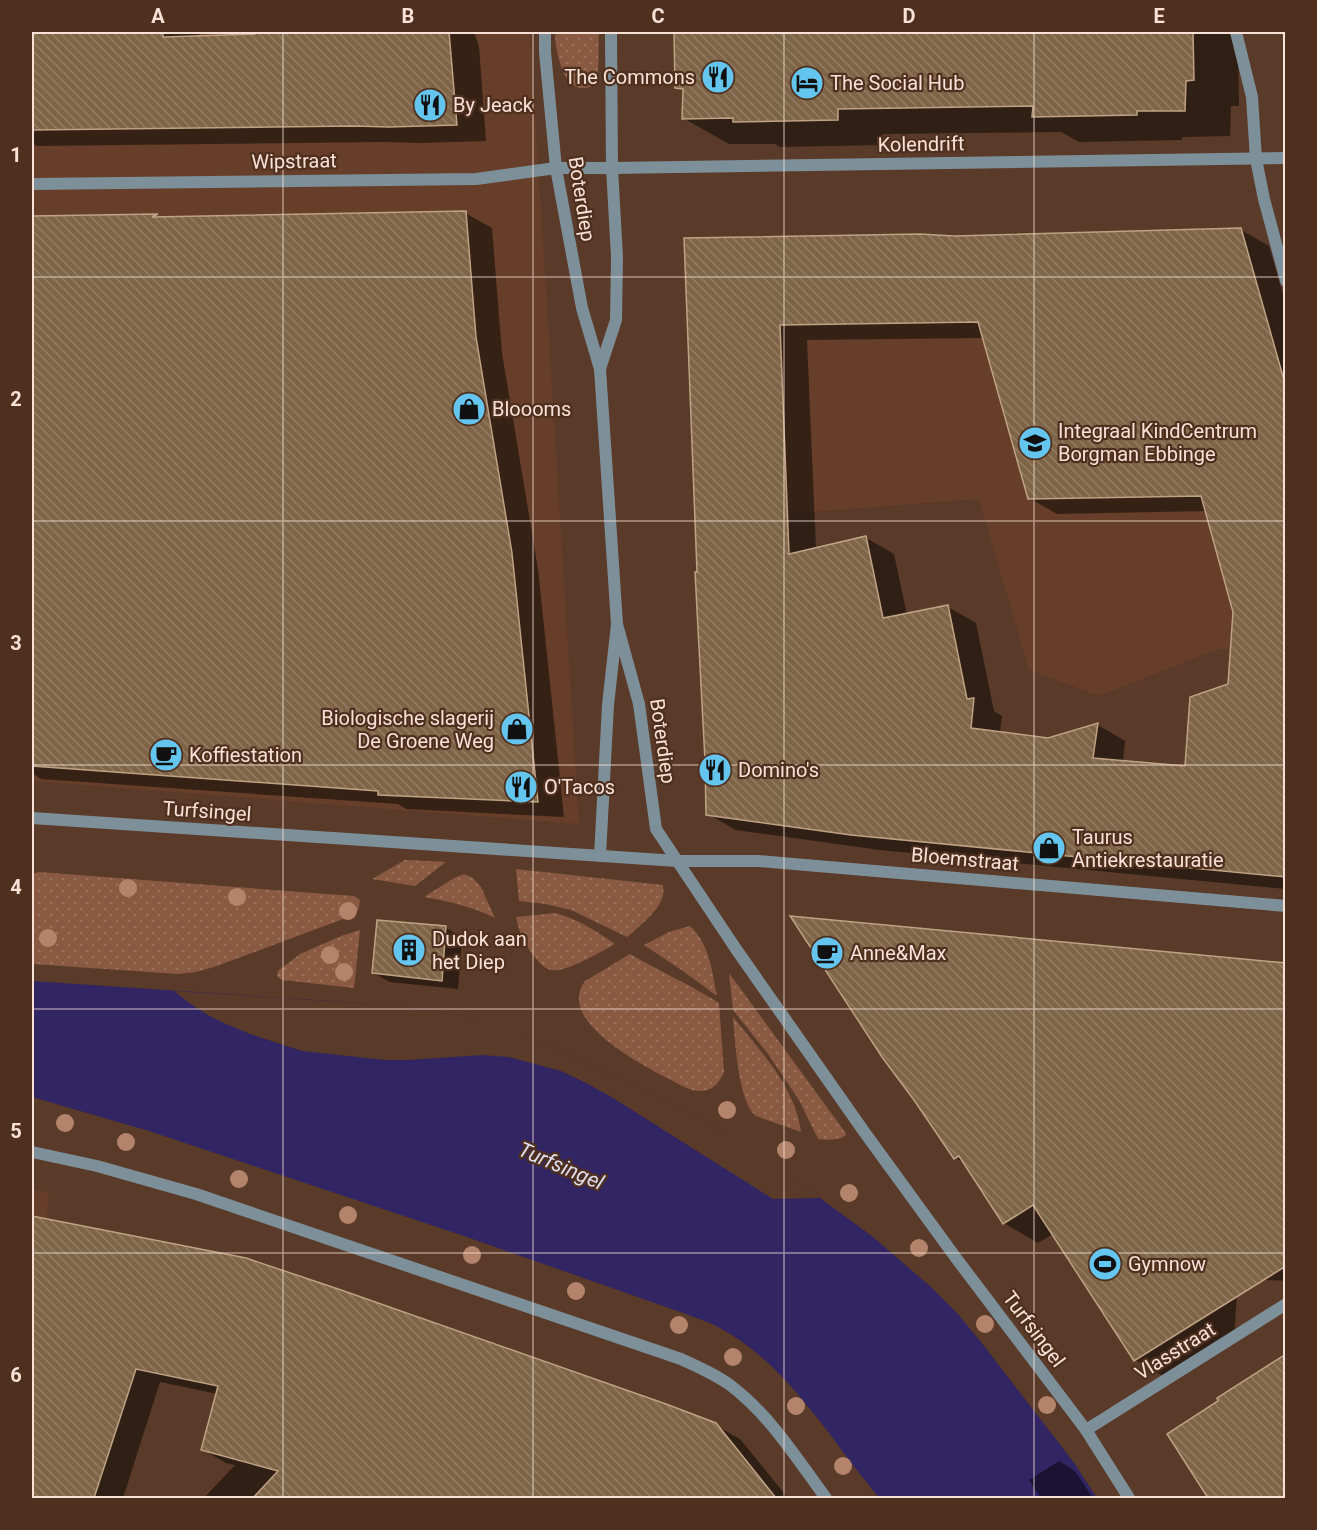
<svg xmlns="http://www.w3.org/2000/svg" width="1317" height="1530" viewBox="0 0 1317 1530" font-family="Roboto,sans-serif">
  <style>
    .built { fill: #663e29 }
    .grass { fill: url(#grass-dots) }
    .water { fill: #322563 }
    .pier { fill: #5a3a28 }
    .shadow { fill: #0007; fill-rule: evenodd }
    .building { fill: url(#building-back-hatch); stroke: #bfa283; stroke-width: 1.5; fill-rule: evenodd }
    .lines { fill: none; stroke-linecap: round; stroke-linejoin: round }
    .service { stroke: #7d8f98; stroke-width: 12 }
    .pedestrian { stroke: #7d8f98; stroke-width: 12 }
    .minor { stroke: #7d8f98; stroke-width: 12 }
    .tertiary { stroke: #7d8f98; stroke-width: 12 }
    .tree { fill: #b3846b }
    .grid { fill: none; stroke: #f8e2d8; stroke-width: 1.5; stroke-opacity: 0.55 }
    .labels { text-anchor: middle; stroke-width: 4.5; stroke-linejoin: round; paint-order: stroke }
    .poi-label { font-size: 20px; fill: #f8e2d8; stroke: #4f2f1e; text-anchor: start }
    .street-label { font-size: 20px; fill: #f8e2d8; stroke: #4f2f1e }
    .water-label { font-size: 21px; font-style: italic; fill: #deddf1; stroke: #4f2f1e }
    .neatline { fill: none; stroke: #f8e2d8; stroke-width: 2 }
    .grid-label { font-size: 20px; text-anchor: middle; font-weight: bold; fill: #f8e2d8 }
  </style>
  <defs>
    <pattern id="grass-dots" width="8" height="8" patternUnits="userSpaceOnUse" patternTransform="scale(1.5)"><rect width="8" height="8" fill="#895a41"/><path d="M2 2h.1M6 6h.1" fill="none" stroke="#9a715c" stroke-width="1.8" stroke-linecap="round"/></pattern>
    <pattern id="building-back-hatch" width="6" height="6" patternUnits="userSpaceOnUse" patternTransform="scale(1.5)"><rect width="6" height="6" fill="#7f6548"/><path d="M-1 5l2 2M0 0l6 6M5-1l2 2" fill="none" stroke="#927b62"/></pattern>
  </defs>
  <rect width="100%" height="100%" fill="#5a3a28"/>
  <g class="built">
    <path d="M 32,32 L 530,32 L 579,824 L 32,781 Z"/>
    <path d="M 1241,228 L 1285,387 L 1230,649 L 1218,649 L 1099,696 L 1029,670 L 979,499 L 787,514 L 780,325 L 978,322 L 954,236 Z"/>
    <path d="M 32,1190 L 49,1192 L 32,1377 Z"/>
  </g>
  <g class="grass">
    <path d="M 555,32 L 599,32 C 598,44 600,69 596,79 C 595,84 591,87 586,88 C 562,92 555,48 555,32 Z"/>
    <path d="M 405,860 L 409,860 L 446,862 L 415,886 L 372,879 Z"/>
    <path d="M 516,869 L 663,885 C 663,888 664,892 663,895 C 661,909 638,928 627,937 L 571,910 L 545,904 L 519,901 Z"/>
    <path d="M 39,872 L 354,896 L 360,900 L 359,908 L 354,915 L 214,967 L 196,972 L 178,974 L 32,964 L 32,874 Z"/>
    <path d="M 464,874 L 473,878 L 481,887 L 495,918 C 470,906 452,902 424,897 L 454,878 Z"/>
    <path d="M 555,913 C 578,919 596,931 615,944 C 602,951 564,974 551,970 C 543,968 538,961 533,955 C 524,943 519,932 516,917 Z"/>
    <path d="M 690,926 C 710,944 712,972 717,996 L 683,971 L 644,945 L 669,932 Z"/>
    <path d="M 360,930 L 354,988 L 282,980 L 277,976 L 278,971 L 300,954 L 341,936 Z"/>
    <path d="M 630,954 C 659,971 691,985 719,1003 L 724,1072 C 719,1083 714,1090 701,1091 C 689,1092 674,1081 663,1076 C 637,1062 556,1019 585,981 Z"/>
    <path d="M 729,973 L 845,1132 L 846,1135 C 839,1141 827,1140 818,1139 L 799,1100 L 768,1054 L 733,1010 Z"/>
    <path d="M 733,1017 C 760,1051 795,1086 801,1132 L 756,1116 C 738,1102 735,1040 733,1017 Z"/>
  </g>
  <path class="water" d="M 32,981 L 375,1004 L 466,1016 L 538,1040 L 681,1108 L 714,1126 L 820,1198 L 873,1237 L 931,1287 L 957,1313 L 981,1342 L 1075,1464 L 1097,1498 L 879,1498 C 862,1477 845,1455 829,1433 C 798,1393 766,1353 720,1328 C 710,1322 698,1319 686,1314 L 461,1235 L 149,1131 L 32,1097 Z"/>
  <path class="pier" d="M 174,991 L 375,1004 L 466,1016 L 502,1027 L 538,1040 L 681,1108 L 714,1126 L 754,1152 L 820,1198 L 773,1199 L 613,1098 L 588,1084 L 561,1071 L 509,1057 L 481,1055 L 409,1060 L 385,1060 L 302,1051 L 250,1034 L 226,1024 L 208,1015 L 192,1005 Z"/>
  <g class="shadow">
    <path d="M 32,32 L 199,32 L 198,38 L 255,36 L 301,32 L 474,32 L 479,46 L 486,141 L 420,143 L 383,142 L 37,146 L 32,143 Z"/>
    <path d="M 676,32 L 1238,32 L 1239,106 L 1231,106 L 1230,136 L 1182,137 L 1182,140 L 1079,142 L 1061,132 L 883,134 L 883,145 L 780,147 L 775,144 L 729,144 L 683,118 L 684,91 L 677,87 Z"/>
    <path d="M 465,213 L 492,228 L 502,353 L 538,569 L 564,817 L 406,809 L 398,804 L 41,779 L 32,773 L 32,217 L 157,216 L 162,218 Z"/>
    <path d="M 1241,230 L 1269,246 L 1286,305 L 1286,889 L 880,850 L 736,830 L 708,814 L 686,239 L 954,237 ZM 984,338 L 1029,498 L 1057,514 L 1207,511 L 1235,612 L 1229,685 L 1187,768 L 1123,762 L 1125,741 L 1098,725 L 1048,740 L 1000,733 L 1002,716 L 994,711 L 976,623 L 948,607 L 907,615 L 894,554 L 866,538 L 816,549 L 807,340 Z"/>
    <path d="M 378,922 L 446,928 L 462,937 L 458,989 L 390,982 L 373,973 Z"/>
    <path d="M 1286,965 L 1286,1281 L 1238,1278 L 1234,1340 L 1170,1380 L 1135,1360 L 1053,1234 L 1038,1243 L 1004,1223 L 966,1163 L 955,1158 Z"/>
    <path d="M 32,1218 L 246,1260 L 715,1425 L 740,1439 L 788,1498 L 204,1498 L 235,1465 L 226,1463 L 202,1449 L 218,1394 L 160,1382 L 123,1498 L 32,1498 Z"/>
    <path d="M 1286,1356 L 1286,1498 L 1210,1498 L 1169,1434 Z"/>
    <path d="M 1059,1461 L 1075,1471 L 1093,1498 L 1041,1498 L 1029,1480 Z"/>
  </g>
  <g class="building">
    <path d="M 32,32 L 163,32 L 163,37 L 255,34 L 255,32 L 449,32 L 457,125 L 389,127 L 353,126 L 32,130 Z"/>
    <path d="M 674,32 L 1193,32 L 1194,80 L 1186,81 L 1185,111 L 1137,111 L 1137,115 L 1032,117 L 1033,106 L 838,109 L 838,120 L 733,122 L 733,118 L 682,119 L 683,89 L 675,88 Z"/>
    <path d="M 466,211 L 476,337 L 512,553 L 538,802 L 378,795 L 378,791 L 32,766 L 32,216 L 158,214 L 152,217 Z"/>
    <path d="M 1241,228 L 1286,387 L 1286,877 L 851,835 L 706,815 L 705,760 L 695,572 L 697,572 L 684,238 L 920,234 L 954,236 ZM 978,322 L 1028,499 L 1201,496 L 1233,612 L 1228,684 L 1190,697 L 1185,766 L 1093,758 L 1098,723 L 1048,738 L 971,728 L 974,698 L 967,699 L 948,605 L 883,618 L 866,536 L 789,554 L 780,325 Z"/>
    <path d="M 790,916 L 1286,963 L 1286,1266 L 1134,1361 L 1033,1205 L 1003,1224 L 959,1156 L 954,1159 L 914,1100 L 882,1057 Z"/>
    <path d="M 377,920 L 446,926 L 442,981 L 372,973 Z"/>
    <path d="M 32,1216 L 246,1258 L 341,1290 L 666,1404 L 716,1423 L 776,1498 L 253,1498 L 278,1471 L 201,1450 L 218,1386 L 136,1369 L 94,1498 L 32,1498 Z"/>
    <path d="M 1286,1354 L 1286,1498 L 1208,1498 L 1167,1434 L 1218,1401 L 1217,1398 Z"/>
  </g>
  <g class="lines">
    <path class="service" d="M 612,168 L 1286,158"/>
    <path class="pedestrian" d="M 1236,32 L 1252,97 L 1256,159 L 1264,199 L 1286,281"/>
    <g class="minor">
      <path d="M 32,184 L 476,179 L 556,168 L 612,168"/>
      <path d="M 677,861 L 758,861 L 1286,906"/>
      <path d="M 1086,1430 L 1286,1304"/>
    </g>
    <g class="tertiary">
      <path d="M 545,32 L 545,52 L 556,168 L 582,308 L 600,369 L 617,624 L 608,705 L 600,856"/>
      <path d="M 600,369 L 616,320 L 617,257 L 612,168 L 611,32"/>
      <path d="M 617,624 L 639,704 L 656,829 L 736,949 L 865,1133 L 956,1258 L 1086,1430 L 1129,1498"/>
      <path d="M 32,818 L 677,861"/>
      <path d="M 32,1152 L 97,1166 L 196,1194 L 681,1359 C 698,1367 715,1374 730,1385 C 770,1415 797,1459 826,1498"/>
    </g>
  </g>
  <g class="tree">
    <circle cx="128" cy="888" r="9"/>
    <circle cx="237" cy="897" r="9"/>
    <circle cx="348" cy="911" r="9"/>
    <circle cx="48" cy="938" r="9"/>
    <circle cx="330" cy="955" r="9"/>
    <circle cx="344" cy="972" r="9"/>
    <circle cx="727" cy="1110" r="9"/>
    <circle cx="65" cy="1123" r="9"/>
    <circle cx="126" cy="1142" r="9"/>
    <circle cx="786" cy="1150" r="9"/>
    <circle cx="239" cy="1179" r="9"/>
    <circle cx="849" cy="1193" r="9"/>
    <circle cx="348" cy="1215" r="9"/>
    <circle cx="919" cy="1248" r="9"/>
    <circle cx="472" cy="1255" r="9"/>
    <circle cx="576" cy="1291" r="9"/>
    <circle cx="985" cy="1324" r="9"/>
    <circle cx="679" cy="1325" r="9"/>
    <circle cx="733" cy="1357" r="9"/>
    <circle cx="1047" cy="1405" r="9"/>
    <circle cx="796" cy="1406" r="9"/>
    <circle cx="843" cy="1466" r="9"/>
  </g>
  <path class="grid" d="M 283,32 L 283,1498M 533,32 L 533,1498M 784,32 L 784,1498M 1034,32 L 1034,1498M 32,277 L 1286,277M 32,521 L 1286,521M 32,765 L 1286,765M 32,1009 L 1286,1009M 32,1253 L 1286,1253"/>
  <defs>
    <symbol id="restaurant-disc" viewBox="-11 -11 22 22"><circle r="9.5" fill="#64c5ee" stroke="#4f2f1e"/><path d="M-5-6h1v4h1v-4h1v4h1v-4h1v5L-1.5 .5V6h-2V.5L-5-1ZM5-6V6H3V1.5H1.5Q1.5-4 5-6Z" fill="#111"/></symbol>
    <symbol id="hotel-disc" viewBox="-11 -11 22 22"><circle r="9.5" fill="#64c5ee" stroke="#4f2f1e"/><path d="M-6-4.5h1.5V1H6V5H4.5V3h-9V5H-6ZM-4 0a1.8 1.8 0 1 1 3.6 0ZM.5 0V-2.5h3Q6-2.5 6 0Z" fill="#111"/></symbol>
    <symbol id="shop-disc" viewBox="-11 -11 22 22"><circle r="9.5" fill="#64c5ee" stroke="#4f2f1e"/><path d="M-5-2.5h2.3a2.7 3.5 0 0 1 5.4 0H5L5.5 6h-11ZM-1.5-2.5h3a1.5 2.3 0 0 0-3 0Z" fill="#111"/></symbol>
    <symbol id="school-disc" viewBox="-11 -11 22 22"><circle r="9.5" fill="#64c5ee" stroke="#4f2f1e"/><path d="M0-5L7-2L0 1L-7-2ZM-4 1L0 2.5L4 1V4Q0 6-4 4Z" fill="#111"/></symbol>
    <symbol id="cafe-disc" viewBox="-11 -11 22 22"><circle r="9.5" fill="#64c5ee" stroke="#4f2f1e"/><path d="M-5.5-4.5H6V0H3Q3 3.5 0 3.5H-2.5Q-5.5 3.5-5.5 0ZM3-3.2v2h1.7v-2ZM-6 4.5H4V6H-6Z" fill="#111"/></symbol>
    <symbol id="building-disc" viewBox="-11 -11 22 22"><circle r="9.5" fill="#64c5ee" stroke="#4f2f1e"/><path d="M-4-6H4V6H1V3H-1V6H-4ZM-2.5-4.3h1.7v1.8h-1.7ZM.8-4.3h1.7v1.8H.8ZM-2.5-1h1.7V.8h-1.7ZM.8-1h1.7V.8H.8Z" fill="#111"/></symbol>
    <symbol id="stadium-disc" viewBox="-11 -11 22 22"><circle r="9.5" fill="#64c5ee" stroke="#4f2f1e"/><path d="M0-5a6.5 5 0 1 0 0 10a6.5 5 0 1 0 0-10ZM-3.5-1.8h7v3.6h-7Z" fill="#111"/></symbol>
  </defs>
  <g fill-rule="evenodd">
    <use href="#restaurant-disc" x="699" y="58" width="38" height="38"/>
    <use href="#hotel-disc" x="788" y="64" width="38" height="38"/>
    <use href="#restaurant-disc" x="411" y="86" width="38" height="38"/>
    <use href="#shop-disc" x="450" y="390" width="38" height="38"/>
    <use href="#school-disc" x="1016" y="424" width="38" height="38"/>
    <use href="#shop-disc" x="498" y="710" width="38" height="38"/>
    <use href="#cafe-disc" x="147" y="736" width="38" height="38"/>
    <use href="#restaurant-disc" x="696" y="751" width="38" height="38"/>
    <use href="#restaurant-disc" x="502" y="768" width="38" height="38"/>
    <use href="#shop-disc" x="1030" y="829" width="38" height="38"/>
    <use href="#building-disc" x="390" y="931" width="38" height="38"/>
    <use href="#cafe-disc" x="808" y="934" width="38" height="38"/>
    <use href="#stadium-disc" x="1086" y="1245" width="38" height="38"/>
  </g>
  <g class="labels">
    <g class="poi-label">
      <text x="695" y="84" text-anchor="end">The Commons</text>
      <text x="830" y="90">The Social Hub</text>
      <text x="453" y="112">By Jeack</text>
      <text x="492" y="416">Bloooms</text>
      <text x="1058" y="438">Integraal KindCentrum<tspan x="1058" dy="23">Borgman Ebbinge</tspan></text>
      <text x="494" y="725" text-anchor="end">Biologische slagerij<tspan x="494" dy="23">De Groene Weg</tspan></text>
      <text x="189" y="762">Koffiestation</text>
      <text x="738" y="777">Domino's</text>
      <text x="544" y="794">O'Tacos</text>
      <text x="1072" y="844">Taurus<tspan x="1072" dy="23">Antiekrestauratie</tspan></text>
      <text x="432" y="946">Dudok aan<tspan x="432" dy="23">het Diep</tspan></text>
      <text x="850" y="960">Anne&amp;Max</text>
      <text x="1128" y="1271">Gymnow</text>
    </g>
    <g class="street-label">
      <text transform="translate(921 144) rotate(-1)" y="7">Kolendrift</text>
      <text transform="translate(294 161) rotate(-1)" y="7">Wipstraat</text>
      <text transform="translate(582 199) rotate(81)" y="7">Boterdiep</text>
      <text transform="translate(663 741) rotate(82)" y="7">Boterdiep</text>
      <text transform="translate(207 811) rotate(4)" y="7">Turfsingel</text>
      <text transform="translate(965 859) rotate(5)" y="7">Bloemstraat</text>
      <text transform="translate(1034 1329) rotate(53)" y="7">Turfsingel</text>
      <text transform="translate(1175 1351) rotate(-32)" y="7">Vlasstraat</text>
    </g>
    <g class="water-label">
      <text transform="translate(561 1166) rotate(23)" y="7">Turfsingel</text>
    </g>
  </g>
  <rect width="1317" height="1530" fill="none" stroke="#4f2f1e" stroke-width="66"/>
  <rect x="33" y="33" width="1251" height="1464" class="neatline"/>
  <g class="grid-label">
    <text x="158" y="23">A</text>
    <text x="408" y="23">B</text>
    <text x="658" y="23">C</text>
    <text x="909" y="23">D</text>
    <text x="1159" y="23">E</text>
    <text x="16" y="162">1</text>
    <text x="16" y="406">2</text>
    <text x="16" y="650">3</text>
    <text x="16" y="894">4</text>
    <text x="16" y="1138">5</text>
    <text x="16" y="1382">6</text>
  </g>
</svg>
